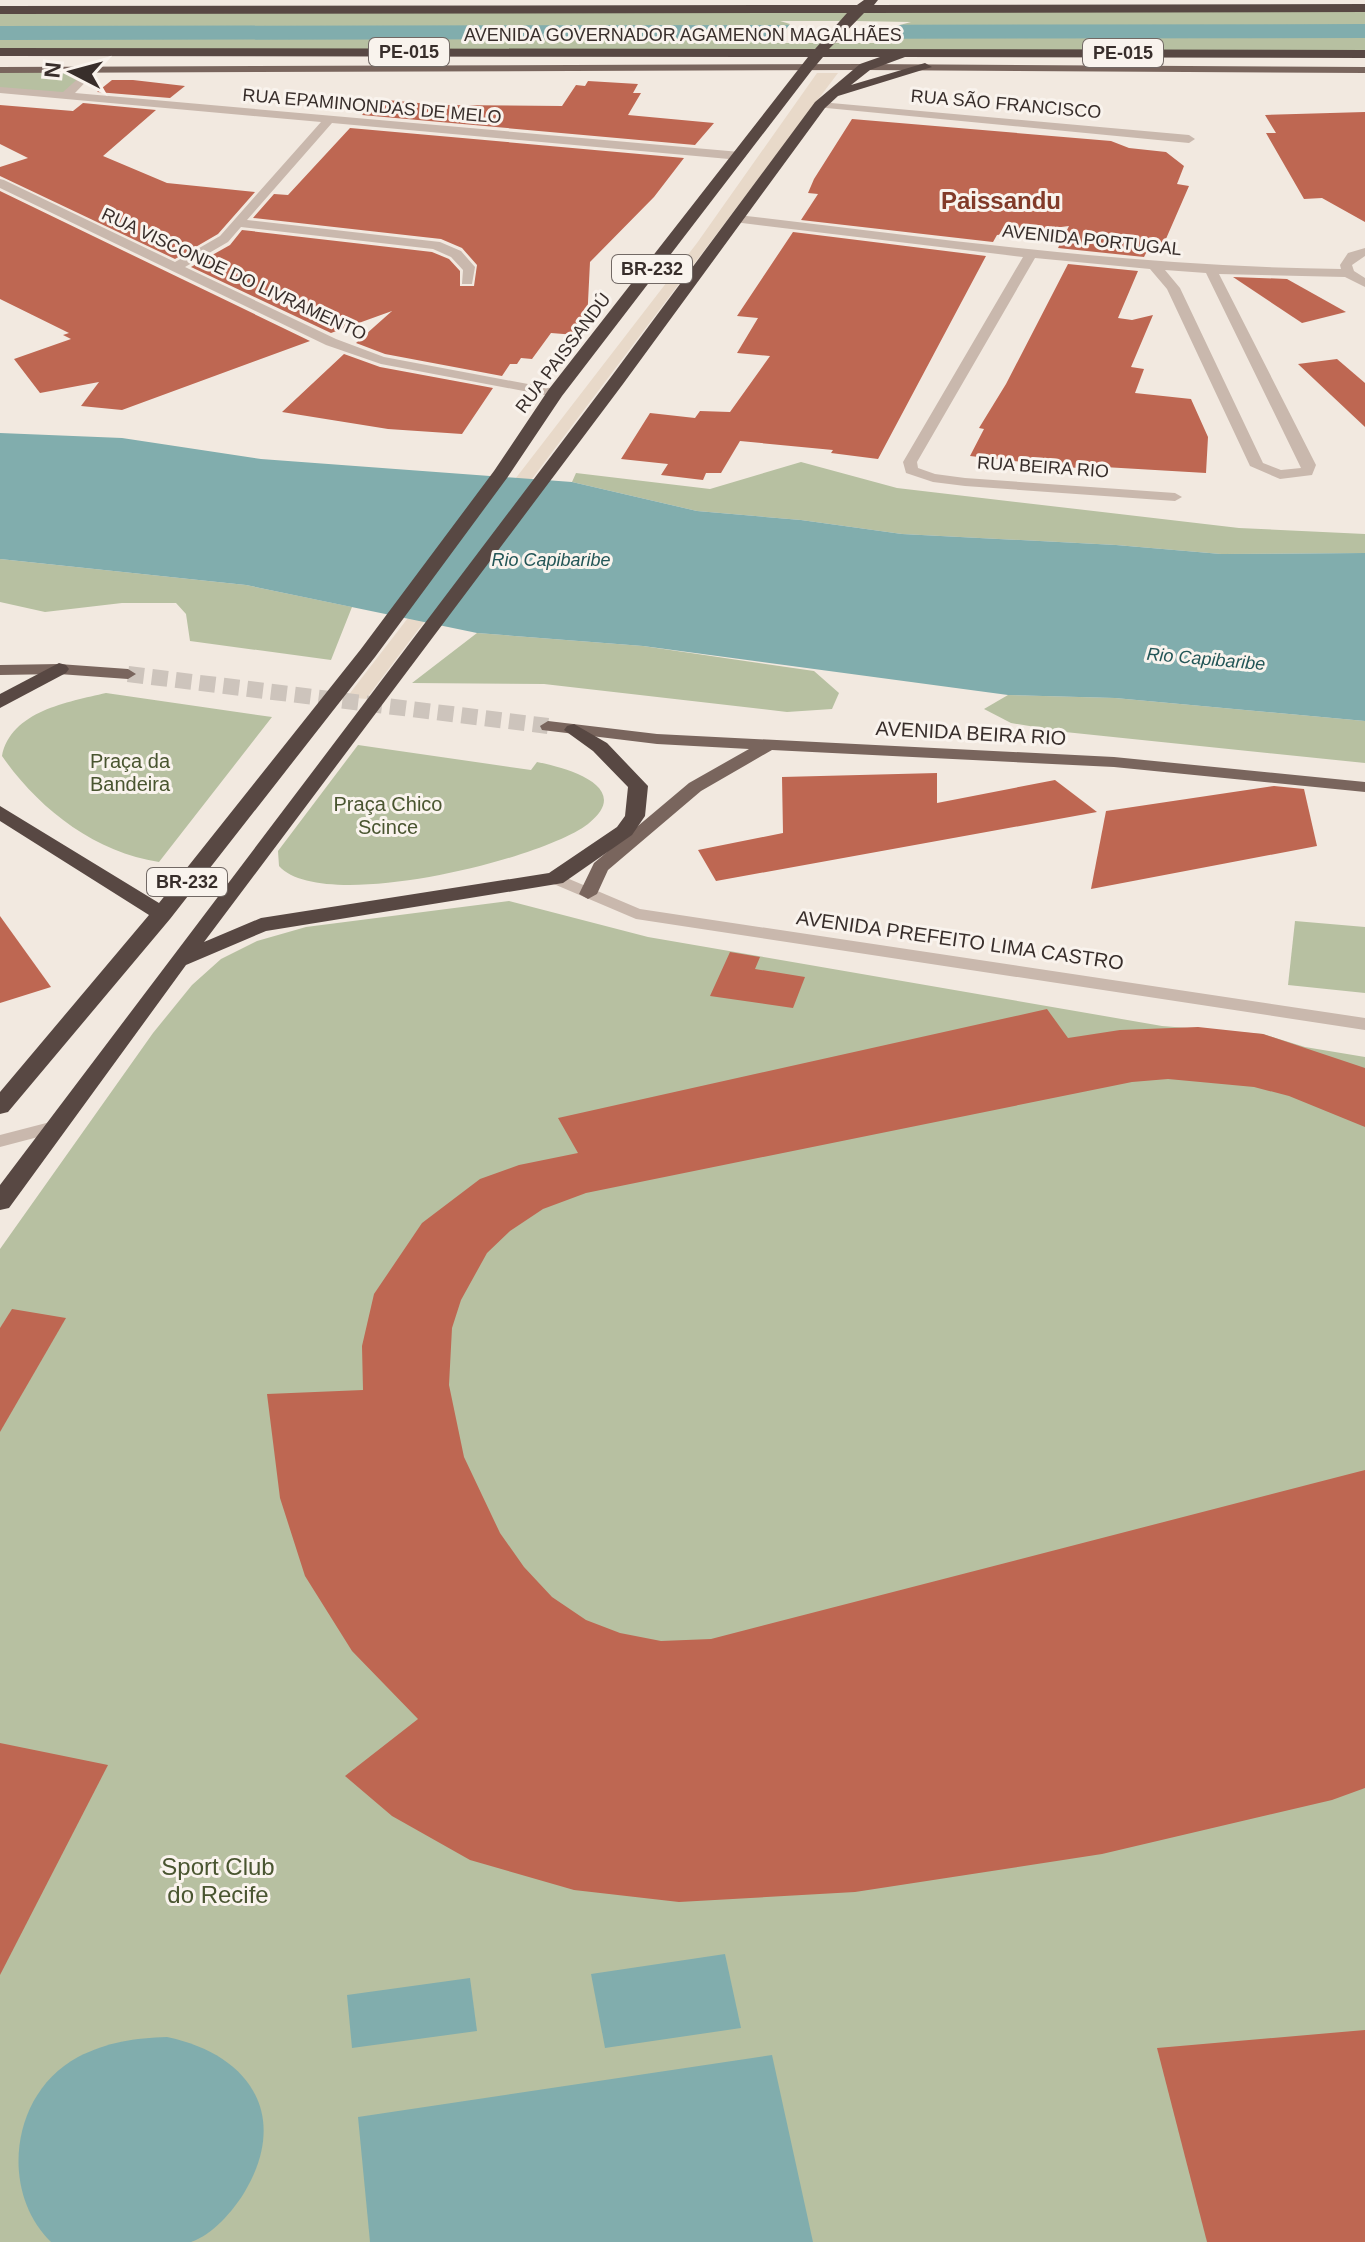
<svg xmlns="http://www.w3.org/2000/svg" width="1365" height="2242" viewBox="0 0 1365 2242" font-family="Arial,sans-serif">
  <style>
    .green { fill: #b7c0a1 }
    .plaza { fill: #e8d9c9 }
    .water { fill: #81adad }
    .pier { fill: #f2e9e0 }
    .building { fill: #be6752 }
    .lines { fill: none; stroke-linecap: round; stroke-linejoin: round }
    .major-tunnel { stroke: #cdc4bc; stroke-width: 16; stroke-dasharray: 16 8; stroke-linecap: butt }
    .minor { fill: #c9b8ad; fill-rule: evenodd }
    .major { fill: #79655d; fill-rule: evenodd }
    .highway { fill: #584843; fill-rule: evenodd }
    .labels { text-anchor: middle; stroke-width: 6; stroke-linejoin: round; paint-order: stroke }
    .far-street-label { font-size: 18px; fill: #382e2b; stroke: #f9f3ed }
    .shield { fill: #f9f3ed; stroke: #726965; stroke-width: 2 }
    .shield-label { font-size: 18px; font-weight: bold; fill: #382e2b }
    .far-water-label { font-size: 18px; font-style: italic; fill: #235657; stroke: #f9f3ed }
    .street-label { font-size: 20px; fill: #382e2b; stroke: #f9f3ed }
    .park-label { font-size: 20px; fill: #495530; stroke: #f9f3ed }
    .far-district-label { font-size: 24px; font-weight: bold; fill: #823a29; stroke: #f9f3ed }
    .near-park-label { font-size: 24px; fill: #495530; stroke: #f9f3ed }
  </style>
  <rect width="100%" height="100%" fill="#f2e9e0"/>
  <g class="green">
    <path d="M 0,10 L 1365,10 L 1365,54 L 0,52 Z"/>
    <path d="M 0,70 L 91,70 L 66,96 L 0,90 Z"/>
    <path d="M 801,462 L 897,488 L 1239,528 L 1365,534 L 1365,553 L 1221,554 L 1116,545 L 902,534 L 801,520 L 697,511 L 572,482 L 576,473 L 710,489 Z"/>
    <path d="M 0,559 L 246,585 L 352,607 L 331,660 L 190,641 L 186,614 L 176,603 L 122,603 L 45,612 L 0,602 Z"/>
    <path d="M 477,633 L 643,646 L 814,671 L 839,693 L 832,709 L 787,712 L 544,684 L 412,683 Z"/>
    <path d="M 106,693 L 272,717 L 159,862 C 94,852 38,808 2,756 C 11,711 68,702 106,693 Z"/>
    <path d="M 1008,695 L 1115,698 L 1365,721 L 1365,763 L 1065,732 L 1011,723 L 984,709 Z"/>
    <path d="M 358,745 L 531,770 L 537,762 C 563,767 636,786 588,824 C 541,860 322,914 279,866 L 278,851 Z"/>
    <path d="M 509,901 L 648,937 L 1162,1026 L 1263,1034 L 1305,1047 L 1365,1057 L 1365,2242 L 0,2242 L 0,1249 L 153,1033 L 192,985 L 221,959 L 257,941 L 306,927 Z"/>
    <path d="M 1295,921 L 1365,927 L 1365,993 L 1288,985 Z"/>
  </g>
  <path class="plaza" d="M 817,73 L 838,73 L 366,699 L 347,697 L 697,243 Z"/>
  <g class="water">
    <path d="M 1365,24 L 1365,38 L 0,40 L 0,26 Z"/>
    <path d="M 0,433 L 122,438 L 261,459 L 572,482 L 697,511 L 801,520 L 902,534 L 1116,545 L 1221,554 L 1365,553 L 1365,721 L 1115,698 L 1008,695 L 643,646 L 477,633 L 246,585 L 0,559 Z"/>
    <path d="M 725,1954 L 741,2028 L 605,2048 L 591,1974 Z"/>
    <path d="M 470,1978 L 477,2031 L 352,2048 L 347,1995 Z"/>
    <path d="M 167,2037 C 249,2054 291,2115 244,2193 C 233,2211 212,2235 191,2242 C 181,2242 165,2242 155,2242 C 120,2242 86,2242 51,2242 C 0,2193 9,2094 78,2057 C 107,2042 135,2038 167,2037 Z"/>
    <path d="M 772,2055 L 813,2242 L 370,2242 L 358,2117 Z"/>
  </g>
  <path class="pier" d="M 780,21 L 855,21 L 911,22 L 896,26 L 885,40 L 889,43 L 775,43 L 790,24 Z"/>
  <g class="building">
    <path d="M 112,80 L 133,80 L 185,86 L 170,98 L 97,92 Z"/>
    <path d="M 588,81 L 638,84 L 633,93 L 641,93 L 628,115 L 714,123 L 695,145 L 362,115 L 377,99 L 439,105 L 562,106 L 576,85 L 585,86 Z"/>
    <path d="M 83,103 L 156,110 L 103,156 L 167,183 L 255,192 L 218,234 L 175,259 L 0,176 L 0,167 L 28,158 L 0,144 L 0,105 L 73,111 Z"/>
    <path d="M 1365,112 L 1365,222 L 1322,198 L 1304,199 L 1266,133 L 1276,133 L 1265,115 Z"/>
    <path d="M 852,119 L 1111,141 L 1129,148 L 1166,152 L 1184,166 L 1177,184 L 1189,186 L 1162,248 L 1149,247 L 1144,257 L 1058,248 L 1069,226 L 997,235 L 993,242 L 801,220 L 818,194 L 808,193 L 814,179 Z"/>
    <path d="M 350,128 L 684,158 L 654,197 L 590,262 L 587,322 L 576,335 L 551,333 L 532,359 L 521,358 L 517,364 L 510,364 L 502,376 L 385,354 L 356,343 L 392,311 L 331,333 L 191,267 L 230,245 L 242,230 L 432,252 L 449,259 L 460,271 L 460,286 L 474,286 L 477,265 L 462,248 L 441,239 L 253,218 L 274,194 L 288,195 Z"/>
    <path d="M 0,191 L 310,341 L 122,410 L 81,406 L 99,382 L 40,393 L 14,359 L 71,339 L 63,335 L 69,333 L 0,299 Z"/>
    <path d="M 793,232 L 986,256 L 878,459 L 831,453 L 833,450 L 740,441 L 721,473 L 706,473 L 703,480 L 661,475 L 668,464 L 621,459 L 650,413 L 695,418 L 700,411 L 730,412 L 770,356 L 737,353 L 758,318 L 737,316 Z"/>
    <path d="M 1068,264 L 1138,271 L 1118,318 L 1132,320 L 1153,315 L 1131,367 L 1144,369 L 1135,393 L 1191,399 L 1208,437 L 1206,473 L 1087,466 L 1086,469 L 970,456 L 984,429 L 979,428 L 1006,384 Z"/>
    <path d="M 1233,277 L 1287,279 L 1346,312 L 1302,323 Z"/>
    <path d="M 344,354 L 380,367 L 493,388 L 462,434 L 388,429 L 282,412 Z"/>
    <path d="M 1337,359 L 1365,383 L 1365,427 L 1298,364 Z"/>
    <path d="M 937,773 L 937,803 L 1055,780 L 1097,812 L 716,881 L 698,850 L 783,833 L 782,777 Z"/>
    <path d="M 1274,786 L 1304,789 L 1317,846 L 1091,889 L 1106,811 Z"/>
    <path d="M 0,916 L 51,987 L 0,1003 Z"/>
    <path d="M 730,952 L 760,957 L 755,969 L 805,977 L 793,1008 L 710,996 Z"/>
    <path d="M 1047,1009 L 1068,1038 L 1120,1030 L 1198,1027 L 1263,1034 L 1365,1068 L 1365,1127 L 1289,1096 L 1254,1087 L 1168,1079 L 1132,1082 L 586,1193 L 543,1209 L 510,1231 L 487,1253 L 461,1300 L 452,1328 L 449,1385 L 464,1457 L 500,1533 L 524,1567 L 552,1597 L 586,1620 L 620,1633 L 661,1641 L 711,1639 L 1365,1470 L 1365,1788 L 1332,1800 L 1102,1854 L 855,1892 L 679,1902 L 574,1890 L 470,1860 L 392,1816 L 345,1776 L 418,1719 L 352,1651 L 305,1576 L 280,1498 L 267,1394 L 363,1390 L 362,1346 L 374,1294 L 422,1223 L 480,1179 L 519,1165 L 578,1153 L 558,1118 Z"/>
    <path d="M 12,1309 L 66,1318 L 0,1432 L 0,1328 Z"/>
    <path d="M 0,1743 L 108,1765 L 0,1975 Z"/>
    <path d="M 1365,2030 L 1365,2242 L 1207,2242 L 1157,2048 Z"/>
  </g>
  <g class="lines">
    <path class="major-tunnel" d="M 128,674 L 548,726"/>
    <g class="minor">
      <path d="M 91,67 L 97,70 L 75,93 L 740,152 L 746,156 L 740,160 L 332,123 L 247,220 L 440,242 L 461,251 L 475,267 L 472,284 L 462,284 L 463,270 L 451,257 L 433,249 L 241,227 L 228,242 L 185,267 L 336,339 L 384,357 L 560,390 L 562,393 L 555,397 L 381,364 L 326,345 L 0,188 L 0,179 L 4,180 L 175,262 L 220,236 L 321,122 L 0,93 L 0,87 L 63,92 Z"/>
      <path d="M 820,102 L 1189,135 L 1195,139 L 1189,143 L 816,107 L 816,103 Z"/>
      <path d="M 738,215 C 940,239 1137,267 1341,269 L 1340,265 L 1348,253 L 1365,248 L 1365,256 L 1352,265 L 1354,271 L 1365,278 L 1365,287 L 1345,277 L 1219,274 L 1316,465 L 1312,475 L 1280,479 L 1250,466 L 1167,289 L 1150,269 L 1035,258 L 917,462 L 918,468 L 935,474 L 965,478 L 1175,493 L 1182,497 L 1175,501 L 965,486 L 933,482 L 906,473 L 903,462 L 1023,257 L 734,222 L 732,219 ZM 1165,270 L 1206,273 L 1301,468 L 1281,470 L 1263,463 L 1180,288 Z"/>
      <path d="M 555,873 L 640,909 L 1365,1018 L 1365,1030 L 636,919 L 549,882 L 546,878 L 549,874 Z"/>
      <path d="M 54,1121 L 64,1127 L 61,1131 L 0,1147 L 0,1135 Z"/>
    </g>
    <g class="major">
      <path d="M 865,64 L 1365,67 L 1365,73 L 865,70 L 0,73 L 0,67 Z"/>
      <path d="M 59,664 L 128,669 L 136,674 L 128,679 L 59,674 L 0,675 L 0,665 Z"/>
      <path d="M 548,721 L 657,734 L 1114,757 L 1365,782 L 1365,792 L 1114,767 L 772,750 L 701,791 L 608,870 L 597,894 L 588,899 L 579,894 L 594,863 L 689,783 L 749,749 L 657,744 L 542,730 L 540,726 Z"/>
    </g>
    <g class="highway">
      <path d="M 864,0 L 878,0 L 874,5 L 1365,4 L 1365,12 L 864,13 L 829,49 L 1365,50 L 1365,58 L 905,57 L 870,70 L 851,85 L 925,63 L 932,67 L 838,96 L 825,108 L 623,384 L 204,942 L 261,918 L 549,873 L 617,827 L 625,816 L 628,787 L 593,751 L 564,730 L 567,726 L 574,724 L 607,743 L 648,786 L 645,816 L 632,835 L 563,883 L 266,931 L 186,965 L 9,1208 L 0,1210 L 0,1185 L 611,377 L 815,102 L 860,64 L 880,57 L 823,57 L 812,70 L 562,396 L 507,478 L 375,657 L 170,919 L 8,1112 L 0,1114 L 0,1092 L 149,915 L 0,821 L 0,806 L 159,903 L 361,649 L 494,471 L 549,389 L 808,57 L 0,56 L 0,48 L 815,49 L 847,13 L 0,14 L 0,6 L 857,5 Z"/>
      <path d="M 59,663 L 66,665 L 69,669 L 66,673 L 0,708 L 0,694 Z"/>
    </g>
  </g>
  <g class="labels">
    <g class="far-street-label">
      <text x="683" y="41">AVENIDA GOVERNADOR AGAMENON MAGALHÃES</text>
      <text transform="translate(1006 104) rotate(5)" y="6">RUA SÃO FRANCISCO</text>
      <text transform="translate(372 106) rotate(5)" y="6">RUA EPAMINONDAS DE MELO</text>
      <text transform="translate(1092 240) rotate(6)" y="6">AVENIDA PORTUGAL</text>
      <text transform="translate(234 274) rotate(25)" y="6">RUA VISCONDE DO LIVRAMENTO</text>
      <text transform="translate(563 353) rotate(-53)" y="6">RUA PAISSANDÚ</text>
      <text transform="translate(1043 467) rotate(4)" y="6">RUA BEIRA RIO</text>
    </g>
    <g class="shield">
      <rect x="369" y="38" width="80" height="28" rx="6"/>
      <rect x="1083" y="39" width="80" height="28" rx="6"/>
      <rect x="612" y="255" width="80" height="28" rx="6"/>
      <rect x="147" y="868" width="80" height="28" rx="6"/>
    </g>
    <g class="shield-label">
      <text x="409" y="58">PE-015</text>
      <text x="1123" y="59">PE-015</text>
      <text x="652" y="275">BR-232</text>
      <text x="187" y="888">BR-232</text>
    </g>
    <g class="far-water-label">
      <text x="551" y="566">Rio Capibaribe</text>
      <text transform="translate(1206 659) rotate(5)" y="6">Rio Capibaribe</text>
    </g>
    <g class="street-label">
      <text transform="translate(971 733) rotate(3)" y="7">AVENIDA BEIRA RIO</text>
      <text transform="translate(960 940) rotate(8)" y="7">AVENIDA PREFEITO LIMA CASTRO</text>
    </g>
    <g class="park-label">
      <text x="130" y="768">Praça da<tspan x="130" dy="23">Bandeira</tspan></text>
      <text x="388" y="811">Praça Chico<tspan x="388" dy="23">Scince</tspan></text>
    </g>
    <g class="far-district-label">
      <text x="1001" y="209">Paissandu</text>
    </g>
    <g class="near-park-label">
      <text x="218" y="1875">Sport Club<tspan x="218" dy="28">do Recife</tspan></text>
    </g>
  </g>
  <g transform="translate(72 72) rotate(276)" stroke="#f9f3ed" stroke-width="6" paint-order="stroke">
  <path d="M0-6L14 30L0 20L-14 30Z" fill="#382e2b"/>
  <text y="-12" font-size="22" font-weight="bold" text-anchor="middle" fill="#382e2b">N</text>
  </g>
</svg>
